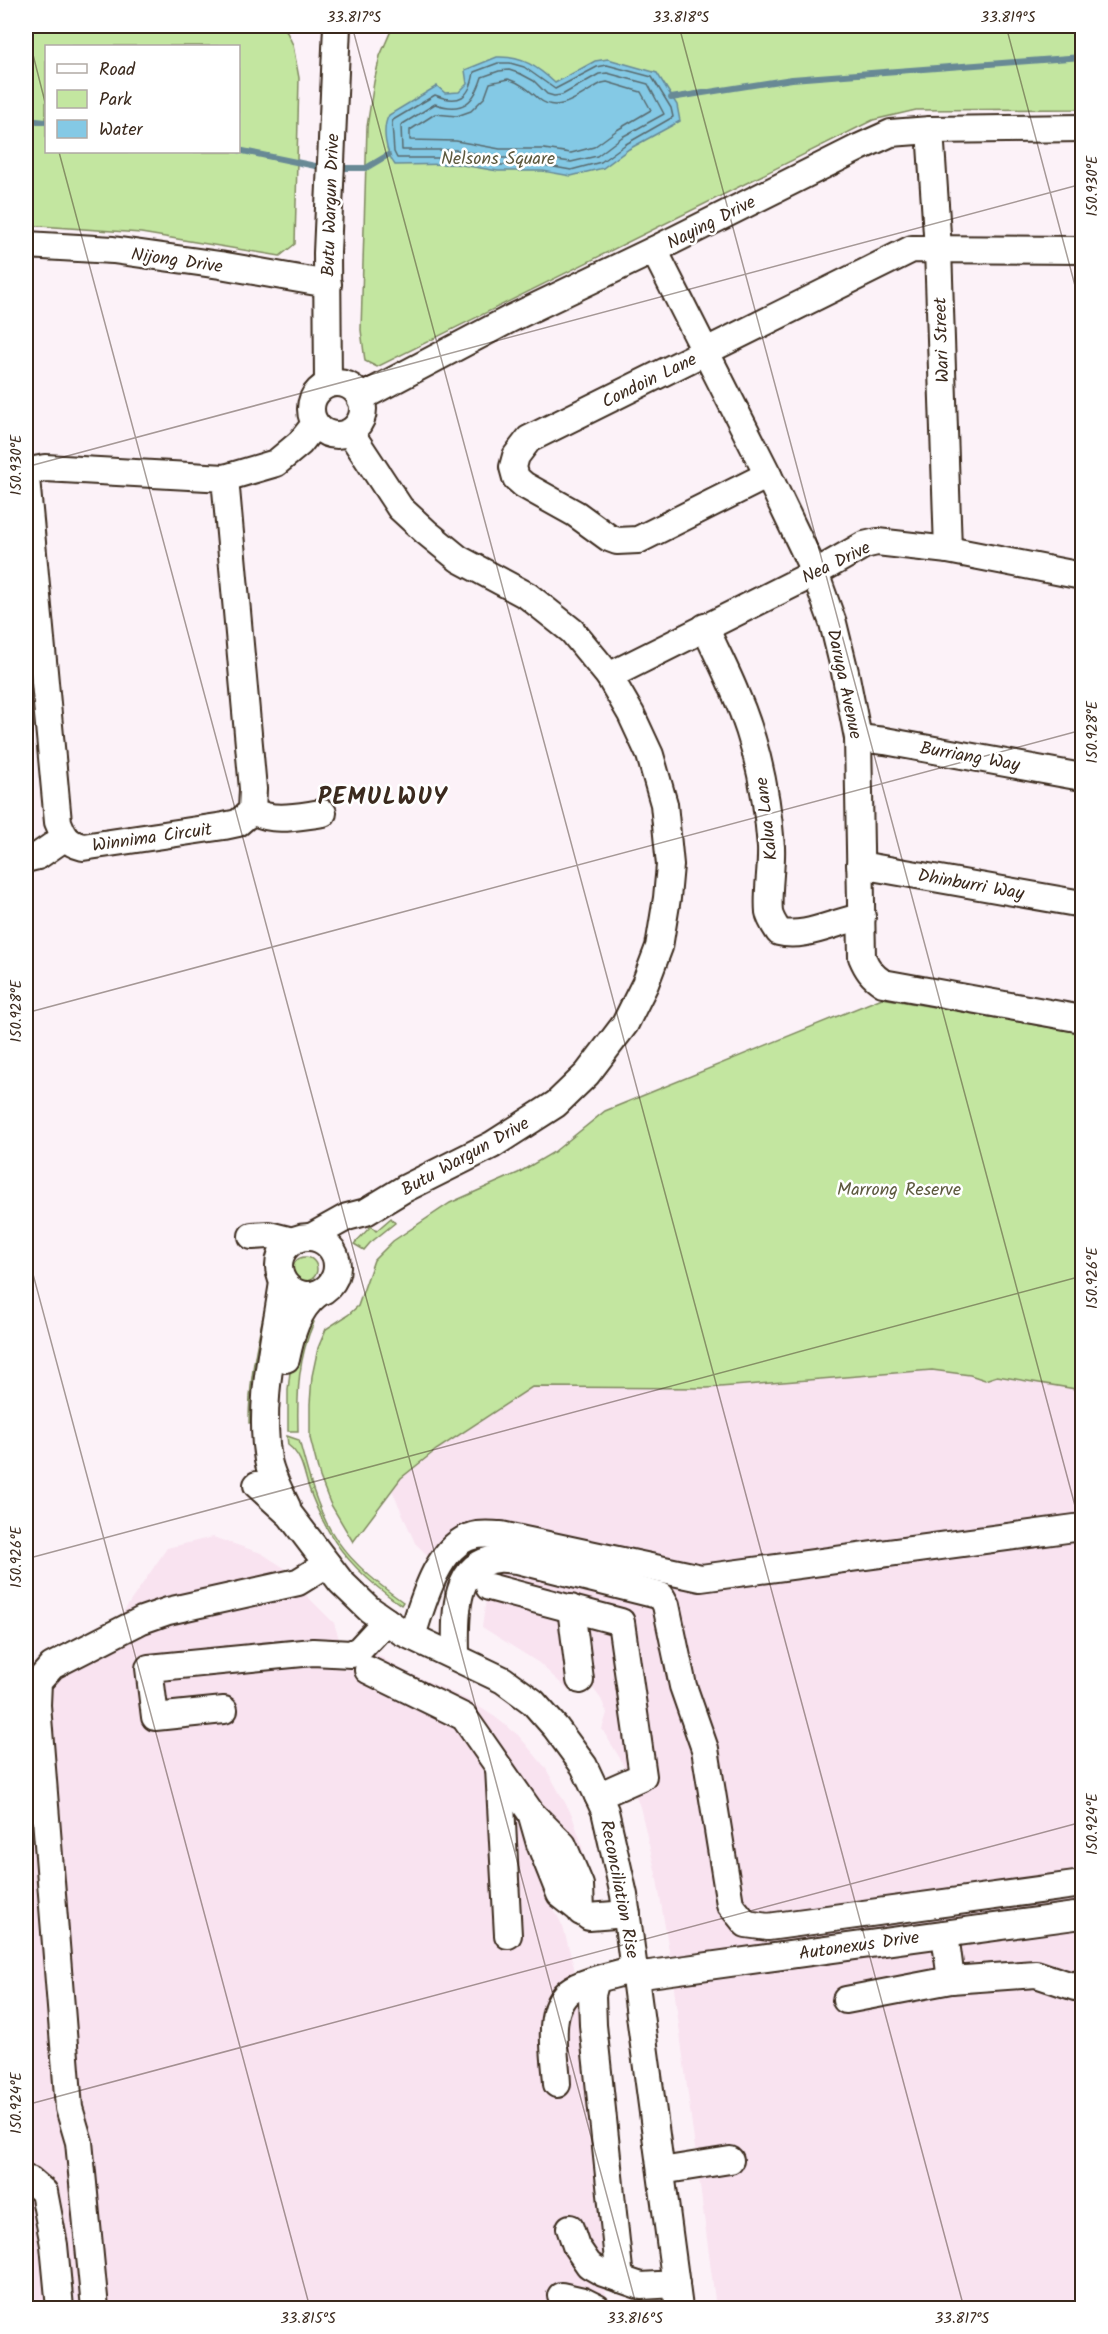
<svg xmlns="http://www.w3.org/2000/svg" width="1108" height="2334" viewBox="0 0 1108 2334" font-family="Kalam,sans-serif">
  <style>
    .built { fill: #f9e3f0 }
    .green { fill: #c3e6a0; stroke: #7f885f; stroke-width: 1.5; fill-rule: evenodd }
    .water { fill: #84c9e5; stroke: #678995; stroke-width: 1.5 }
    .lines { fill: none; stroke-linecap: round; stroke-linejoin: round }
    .shore { stroke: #586a6e; stroke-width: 1.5 }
    .stream { stroke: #678995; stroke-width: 6 }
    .minor-casing { stroke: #3b2a1e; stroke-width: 30 }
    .minor { stroke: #fff; stroke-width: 26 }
    .ticks { fill: none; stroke: #3b2a1e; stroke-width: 1.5; stroke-opacity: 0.45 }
    .labels { text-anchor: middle; stroke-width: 5; stroke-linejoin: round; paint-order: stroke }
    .park-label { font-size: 18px; fill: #5d593e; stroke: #fff }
    .street-label { font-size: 18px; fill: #3b2a1e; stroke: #fff }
    .district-label { font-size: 24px; font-weight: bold; letter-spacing: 1.5px; fill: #3b2a1e; stroke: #fff }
    .neatline { fill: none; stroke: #3b2a1e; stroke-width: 2 }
    .ticks-label { font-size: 15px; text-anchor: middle; fill: #3b2a1e }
  </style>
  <rect width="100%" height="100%" fill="#fcf2f8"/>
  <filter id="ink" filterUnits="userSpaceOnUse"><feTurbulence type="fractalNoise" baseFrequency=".0167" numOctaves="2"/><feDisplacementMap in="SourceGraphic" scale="12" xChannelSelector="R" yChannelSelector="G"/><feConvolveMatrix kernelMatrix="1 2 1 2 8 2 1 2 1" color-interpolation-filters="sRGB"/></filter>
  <g filter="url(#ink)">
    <g class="built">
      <path d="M 932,1370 L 970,1375 L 985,1380 L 997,1376 L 1082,1390 L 1082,2308 L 716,2308 L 669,1950 L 656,1874 L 640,1807 L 621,1760 L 602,1729 L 607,1713 L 601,1699 L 592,1687 L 569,1691 L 539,1663 L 482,1627 L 486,1599 L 485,1589 L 428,1556 L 415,1543 L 392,1490 L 401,1478 L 436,1450 L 532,1387 L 707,1388 Z"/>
      <path d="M 213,1537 L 261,1553 L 286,1569 L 306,1595 L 334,1623 L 341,1645 L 343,1670 L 376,1654 L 401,1669 L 470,1701 L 495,1717 L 518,1735 L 545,1767 L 572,1815 L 581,1842 L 589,1879 L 549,1899 L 563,1927 L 574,1967 L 607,2308 L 26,2308 L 26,1996 L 31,2075 L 26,1948 L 26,1670 L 86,1639 L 119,1618 L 167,1548 Z"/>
    </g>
    <g class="green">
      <path d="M 26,26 L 284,26 L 293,45 L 299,78 L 295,244 L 280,256 L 141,233 L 26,225 ZM 238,46 L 238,152 L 46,152 L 46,46 Z"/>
      <path d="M 393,26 L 1082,26 L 1082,109 L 916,110 L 873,120 L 377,367 L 365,361 L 361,330 L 367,127 L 374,82 L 380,56 Z"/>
      <path d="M 882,998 L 1082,1033 L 1082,1390 L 997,1376 L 985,1380 L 970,1375 L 932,1370 L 707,1388 L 532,1387 L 436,1450 L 401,1478 L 353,1542 L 330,1503 L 320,1477 L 310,1438 L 310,1404 L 312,1376 L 318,1348 L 326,1329 L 348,1315 L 358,1306 L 374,1260 L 393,1241 L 450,1203 L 518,1173 L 554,1152 L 605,1111 Z"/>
      <path d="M 391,1218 L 395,1223 L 370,1243 L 364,1250 L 354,1244 L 371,1226 L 376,1231 Z"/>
      <circle cx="305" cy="1269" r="12"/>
      <path d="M 274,1306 L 260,1422 L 249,1423 C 249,1383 256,1347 265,1308 Z"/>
      <path d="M 306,1318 L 314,1322 C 298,1358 297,1392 298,1431 L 288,1431 L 288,1390 L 291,1363 Z"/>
      <path d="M 287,1436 L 299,1440 C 307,1470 315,1503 331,1531 C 348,1560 376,1583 403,1602 L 401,1605 C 374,1586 346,1562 329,1532 C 321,1518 313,1501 308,1485 C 303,1469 302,1456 288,1445 Z"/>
    </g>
    <path class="water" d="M 497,57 C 522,56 538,67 555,83 L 595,61 L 608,59 L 657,73 L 677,105 L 680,121 L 629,149 L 603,168 L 571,176 L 543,171 L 498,171 L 456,164 L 395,165 C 386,153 381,129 389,115 L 437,86 L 445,93 L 459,92 L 467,84 L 465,70 Z"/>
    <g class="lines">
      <g class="shore">
        <path d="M 498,63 L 510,63 L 524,67 L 555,89 L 597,67 L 607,65 L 652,77 L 671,108 L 673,117 L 626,144 L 601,162 L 571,170 L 543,165 L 499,165 L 456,158 L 397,158 L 394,152 L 392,123 L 393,120 L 435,95 C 459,105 470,98 474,72 Z"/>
        <path d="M 509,70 L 521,74 L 534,81 L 547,94 L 554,96 L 562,95 L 599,74 L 607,73 L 648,84 L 664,114 L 622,137 L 597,156 L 571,162 L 543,158 L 500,158 L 456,150 L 402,150 L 401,125 L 435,104 C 463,113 474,103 482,77 L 499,71 Z"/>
        <path d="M 508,79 C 521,83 529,90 539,99 C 559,116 584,92 602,83 L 607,82 L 641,92 L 651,110 L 617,130 L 594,147 L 571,153 L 544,149 L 500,149 L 456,141 L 410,140 L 410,130 L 435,114 L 457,116 L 471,111 L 485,97 L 490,83 Z"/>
      </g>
      <g class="stream">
        <path d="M 671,98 L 792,79 L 1082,57"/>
        <path d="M 26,120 L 46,122"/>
        <path d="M 238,150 L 325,168"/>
        <path d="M 338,168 L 366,168 L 388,155"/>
      </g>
      <defs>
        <g id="minor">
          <path d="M 930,130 L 938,249 L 948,550"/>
          <path d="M 26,245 L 113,250 L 220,265 L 328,284"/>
          <path d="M 654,250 L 768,475 L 815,573 L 833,623 L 845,672 L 858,738 L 862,957 C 867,969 872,976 883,983 L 1082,1019"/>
          <circle cx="337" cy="409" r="26"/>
          <path d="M 328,384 L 327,253 L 337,26"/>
          <path d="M 360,398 L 510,319 L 654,250 L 860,147 L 891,133 L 930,130 L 1082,128"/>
          <path d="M 768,475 L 638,540 L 617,541 L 609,538 L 576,514 L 524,485 L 516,478 L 513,467 L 516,456 L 529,439 L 912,249 L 1082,250"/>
          <path d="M 225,478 L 253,789 L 252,811 L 238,823 L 224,826 L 83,847 C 67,843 64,837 58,822 L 26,478 L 30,471 L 45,468 L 225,478 L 276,463 L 300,443 L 315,424"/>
          <path d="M 705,627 C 715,650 727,672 736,695 C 757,743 767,794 771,847 C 772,868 767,891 769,912 C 770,919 775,926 779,932 C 804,939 836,921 862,917"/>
          <path d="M 609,676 L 815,573 L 864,545 L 877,542 L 948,550 L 1082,576"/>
          <path d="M 858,738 L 885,741 L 1082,777"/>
          <path d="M 252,811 C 275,823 299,816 323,813"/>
          <path d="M 26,859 L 38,856 L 64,838"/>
          <path d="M 860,865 L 1082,904"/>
          <path d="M 252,1236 L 269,1235 L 293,1241"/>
          <path d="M 311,1237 L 347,1217 L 366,1212 L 404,1189 L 492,1145 L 556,1104 L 587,1074 L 625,1024 L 645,984 L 659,947 L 667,898 L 670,865 L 664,804 L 650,755 L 631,714 L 609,676 L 572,631 L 528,596 L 459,559 L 426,532 L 400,508 L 350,432"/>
          <circle cx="308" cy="1266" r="29"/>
          <path d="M 283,1282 C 275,1339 258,1401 268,1460 C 271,1476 280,1492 287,1507"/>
          <path d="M 286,1359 C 291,1335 297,1310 317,1294"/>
          <path d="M 257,1485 L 290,1515 L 341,1582 L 369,1609 L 402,1632 L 503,1680 L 533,1702 L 556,1728 L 584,1766 L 605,1811 L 624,1895 L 679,2308"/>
          <path d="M 489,1587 L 621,1622 L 643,1776 L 598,1796"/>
          <path d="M 571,1608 L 580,1680"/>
          <path d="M 412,1636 C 422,1605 437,1545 473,1536 C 481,1533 493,1535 501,1535 L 701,1578 L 1082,1527"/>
          <path d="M 456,1657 C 456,1624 450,1563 498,1559 C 504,1558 511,1560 517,1560 L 661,1596 L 666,1605 L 683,1686 L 705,1749 L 730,1904 L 746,1924 L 768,1927 L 1082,1884"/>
          <path d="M 368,1670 L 464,1717 L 531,1813 L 563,1845 L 580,1885 L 581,1912"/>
          <path d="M 224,1710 L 155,1717 L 149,1668 L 313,1652 L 351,1654 L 359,1650 L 386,1621"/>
          <path d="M 499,1768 L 508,1935"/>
          <path d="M 532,1816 L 540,1844 L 560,1894 L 589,1917 L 627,1914"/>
          <path d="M 945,1934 L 951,1980"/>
          <path d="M 635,1976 L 1082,1915"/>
          <path d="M 596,1980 L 592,1995 L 593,2025 L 620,2279"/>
          <path d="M 846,2000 L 951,1980 L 1036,1974 L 1075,1987 L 1082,1982"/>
          <path d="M 557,2084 C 556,2055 543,2002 576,1987 C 594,1978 616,1975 634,1969"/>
          <path d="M 661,2171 L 730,2160"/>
          <path d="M 26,2180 L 30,2180 L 44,2192 L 54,2245 L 60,2308"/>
          <path d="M 570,2228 L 576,2246 L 589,2265 L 603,2273 L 641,2286 L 676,2284"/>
          <path d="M 561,2296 L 583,2301 L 597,2308"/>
          <path d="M 95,2308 L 79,2142 L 69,2108 L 37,1705 L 38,1682 L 52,1666 L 142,1620 L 168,1611 L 298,1582 L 327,1564"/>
        </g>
      </defs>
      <use href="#minor" class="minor-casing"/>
      <use href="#minor" class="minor"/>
    </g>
  </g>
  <path class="ticks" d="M 352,26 L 964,2308M 679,26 L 1082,1532M 1006,26 L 1082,312M 26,27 L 46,106M 59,152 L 637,2308M 26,467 L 1082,184M 26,1013 L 1082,730M 26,1248 L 310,2308M 26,1559 L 1082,1276M 26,2105 L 1082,1822"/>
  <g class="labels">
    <g class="park-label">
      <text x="498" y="164">Nelsons Square</text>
      <text x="899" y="1195">Marrong Reserve</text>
    </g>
    <g class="street-label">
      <text transform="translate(330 205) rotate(-88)" y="6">Butu Wargun Drive</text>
      <text transform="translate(711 222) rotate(-27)" y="6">Naying Drive</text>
      <text transform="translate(177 260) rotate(8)" y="6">Nijong Drive</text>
      <text transform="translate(941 340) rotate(-92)" y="6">Wari Street</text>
      <text transform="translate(649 380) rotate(-26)" y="6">Condoin Lane</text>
      <text transform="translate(836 562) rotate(-26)" y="6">Nea Drive</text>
      <text transform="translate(845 684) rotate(78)" y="6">Daruga Avenue</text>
      <text transform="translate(970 756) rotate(10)" y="6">Burriang Way</text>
      <text transform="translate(766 819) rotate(-97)" y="6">Kalua Lane</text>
      <text transform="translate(152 837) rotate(-8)" y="6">Winnima Circuit</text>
      <text transform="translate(971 884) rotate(10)" y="6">Dhinburri Way</text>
      <text transform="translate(465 1156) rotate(-29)" y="6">Butu Wargun Drive</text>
      <text transform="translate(620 1889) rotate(79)" y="6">Reconciliation Rise</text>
      <text transform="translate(859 1945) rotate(-8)" y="6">Autonexus Drive</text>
    </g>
    <g class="district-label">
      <text x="383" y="804">PEMULWUY</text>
    </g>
  </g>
  <rect width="1108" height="2334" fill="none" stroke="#fff" stroke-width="66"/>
  <rect x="45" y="45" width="195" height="108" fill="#ffffff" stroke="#b1aaa5" stroke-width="1.5"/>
  <rect x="57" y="64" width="30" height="9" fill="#ffffff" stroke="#b1aaa5" stroke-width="1.5"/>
  <text x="99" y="75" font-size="18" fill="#3b2a1e">Road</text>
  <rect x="57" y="90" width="30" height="18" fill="#c3e6a0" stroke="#b1aaa5" stroke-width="1.5"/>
  <text x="99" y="105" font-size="18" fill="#3b2a1e">Park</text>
  <rect x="57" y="120" width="30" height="18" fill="#84c9e5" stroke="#b1aaa5" stroke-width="1.5"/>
  <text x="99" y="135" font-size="18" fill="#3b2a1e">Water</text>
  <rect x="33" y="33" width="1042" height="2268" class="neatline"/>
  <g class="ticks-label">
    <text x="354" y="22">33.817°S</text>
    <text x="681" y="22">33.818°S</text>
    <text x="1008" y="22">33.819°S</text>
    <text transform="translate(1092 186) rotate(-90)" y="5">150.930°E</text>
    <text transform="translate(16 465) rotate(-90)" y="5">150.930°E</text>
    <text transform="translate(1092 732) rotate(-90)" y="5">150.928°E</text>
    <text transform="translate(16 1011) rotate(-90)" y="5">150.928°E</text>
    <text transform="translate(1092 1278) rotate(-90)" y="5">150.926°E</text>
    <text transform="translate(16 1557) rotate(-90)" y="5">150.926°E</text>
    <text transform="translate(1092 1824) rotate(-90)" y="5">150.924°E</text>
    <text transform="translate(16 2103) rotate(-90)" y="5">150.924°E</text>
    <text x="308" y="2323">33.815°S</text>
    <text x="635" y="2323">33.816°S</text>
    <text x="962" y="2323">33.817°S</text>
  </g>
</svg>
